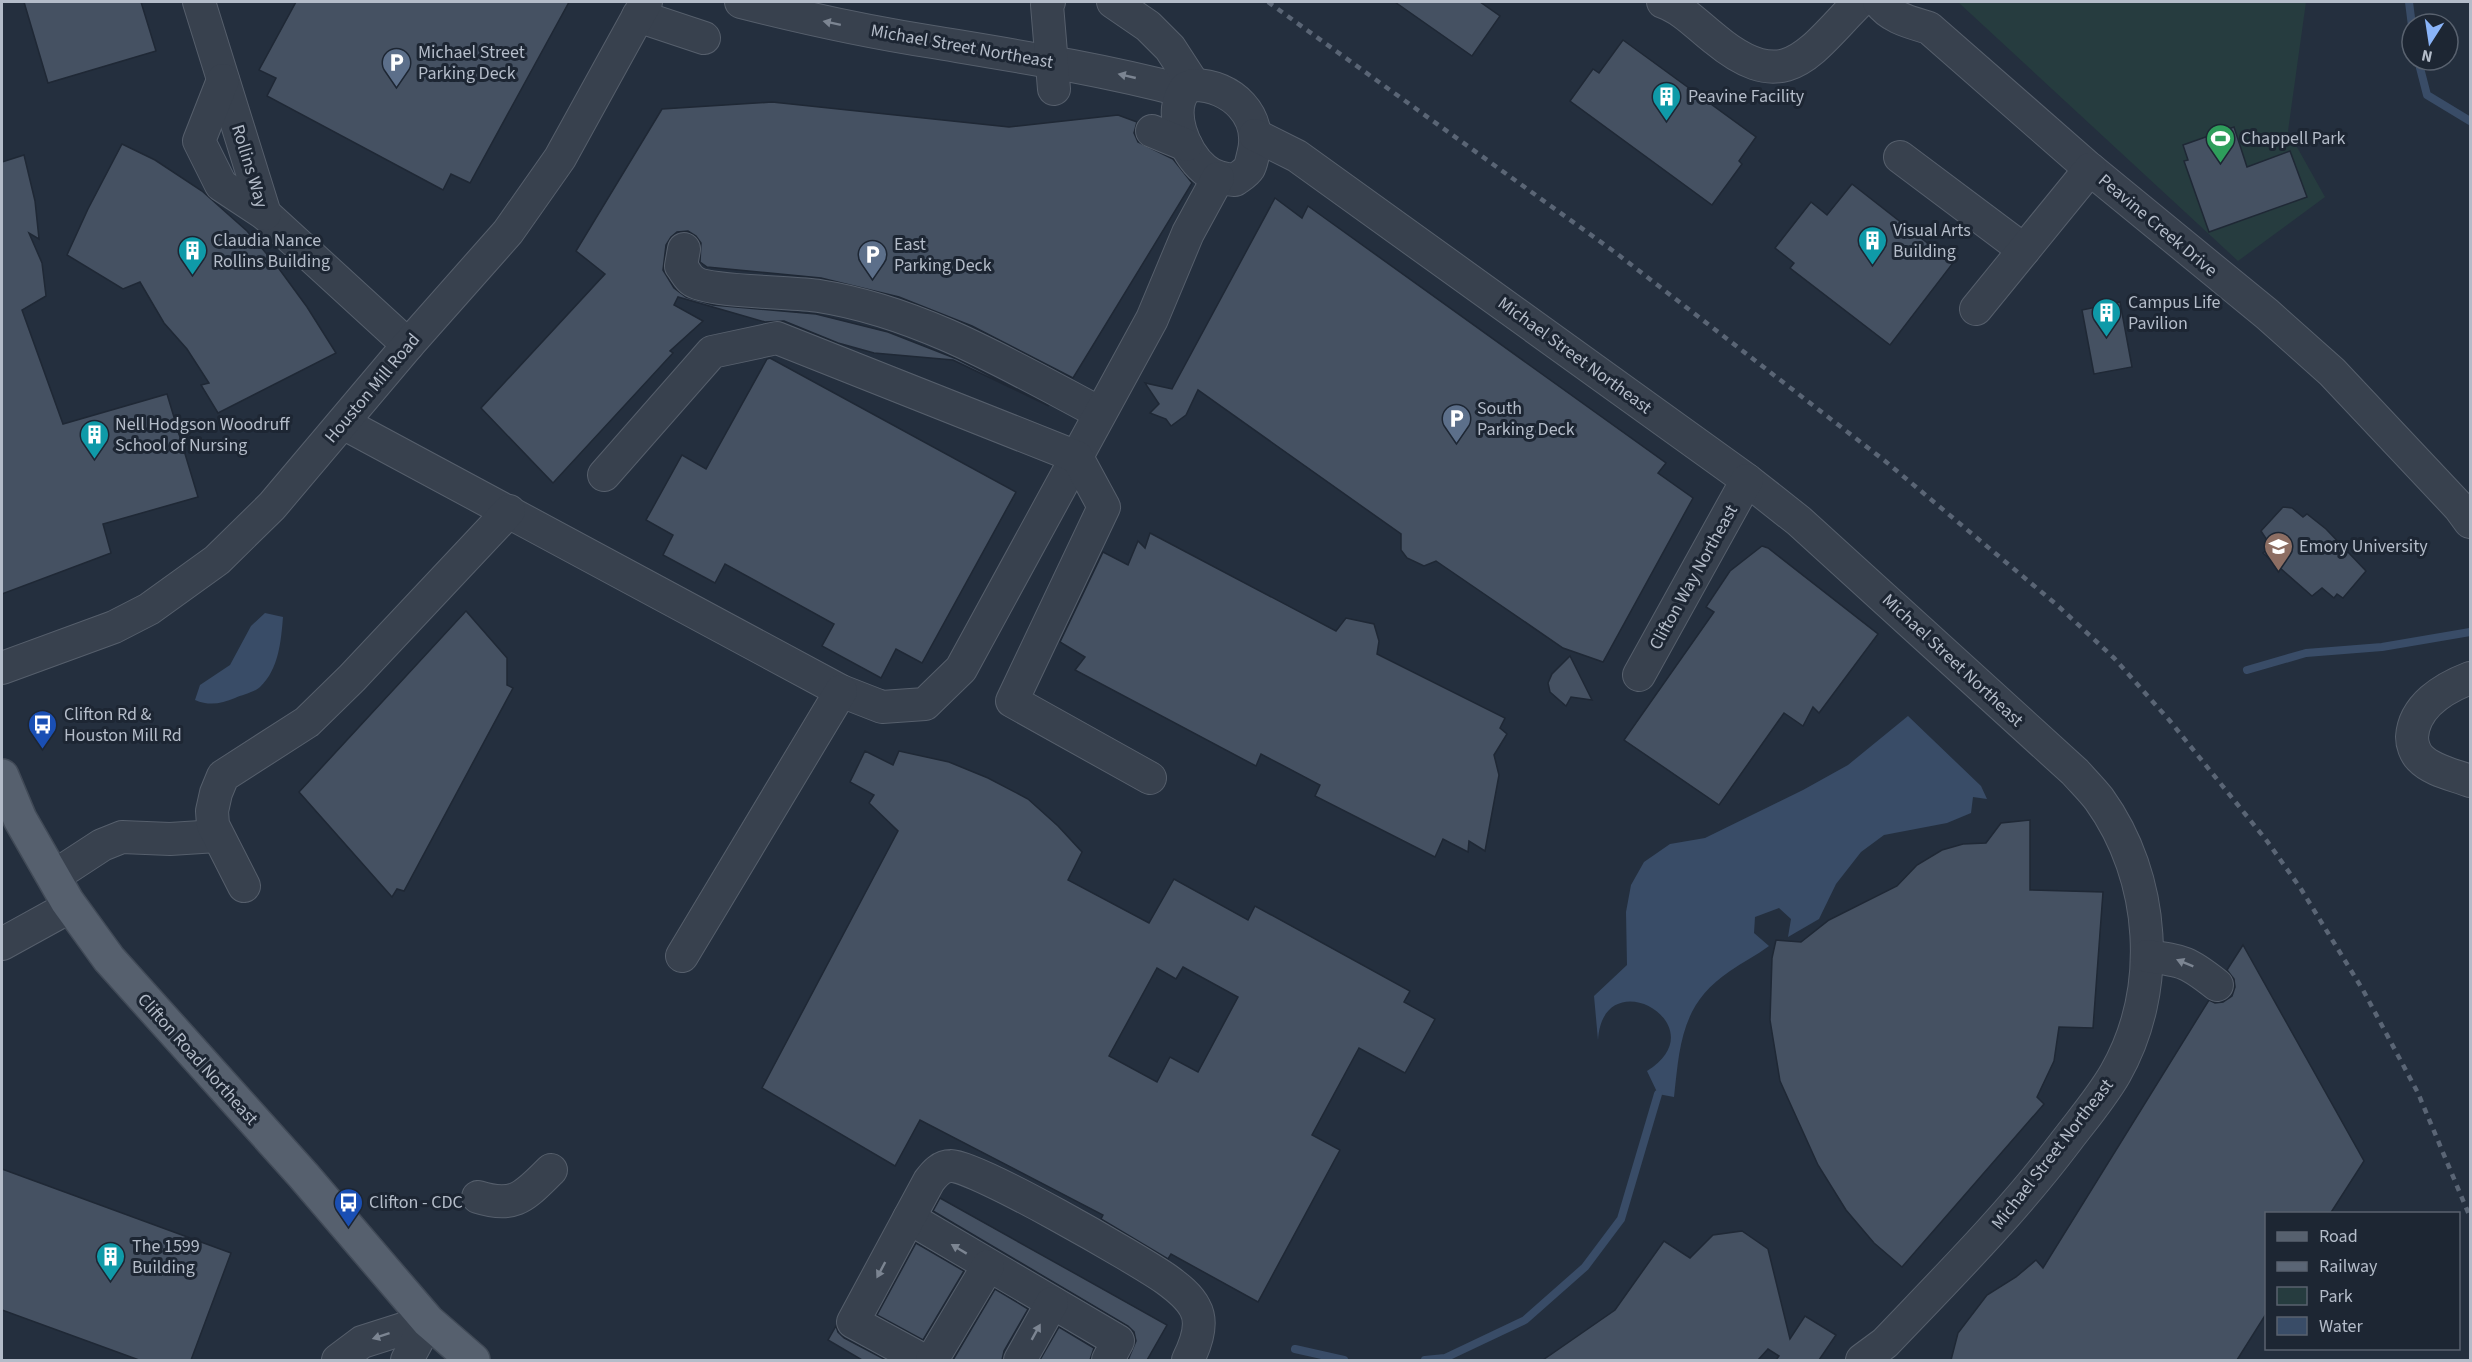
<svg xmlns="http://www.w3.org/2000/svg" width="2472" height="1362" viewBox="0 0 2472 1362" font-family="'Source Sans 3',sans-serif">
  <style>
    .green { fill: #263c3f }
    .water { fill: #394c67 }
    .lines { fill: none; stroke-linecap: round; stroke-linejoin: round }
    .stream { stroke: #394c67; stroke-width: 8 }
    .building { fill: #455162; stroke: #1f2835; stroke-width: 1.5; fill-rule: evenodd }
    .minor-casing { stroke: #565f6c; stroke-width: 34 }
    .major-casing { stroke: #414a57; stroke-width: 36 }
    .minor { stroke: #38414e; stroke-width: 32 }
    .major { stroke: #56606e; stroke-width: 33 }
    .rail { stroke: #5a6575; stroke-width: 4.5; stroke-dasharray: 6 6; stroke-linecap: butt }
    .oneway { fill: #7c8592 }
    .labels { text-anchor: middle; stroke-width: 6; stroke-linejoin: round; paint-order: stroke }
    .street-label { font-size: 18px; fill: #b4bcc9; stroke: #1d2633 }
    .poi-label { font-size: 18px; fill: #b4bcc9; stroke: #1d2633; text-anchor: start }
  </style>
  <rect width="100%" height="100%" fill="#242f3e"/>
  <path class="green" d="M 1958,2 L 2306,2 L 2288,131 L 2325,197 L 2238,261 Z"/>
  <g class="water">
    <path d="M 265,613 L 283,617 C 281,641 279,669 260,687 C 255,692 242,695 235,698 C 221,704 209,706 195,700 L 200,685 L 230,665 L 251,626 Z"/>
    <path d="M 1908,716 L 1981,786 L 1987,799 L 1973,797 L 1971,813 L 1947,823 L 1884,835 L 1861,852 L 1836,884 L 1819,919 L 1788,937 L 1791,919 L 1779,908 L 1755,917 L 1754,933 L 1769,946 C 1757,955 1743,962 1730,971 C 1681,1004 1680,1044 1674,1097 L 1658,1094 L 1647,1071 C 1720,1026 1603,958 1598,1040 L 1594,996 L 1627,965 L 1626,912 L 1631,885 L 1644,862 L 1670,844 L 1705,838 L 1803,790 L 1848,765 Z"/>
  </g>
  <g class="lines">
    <g class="stream">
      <path d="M 2409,2 L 2412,26"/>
      <path d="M 2418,60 L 2427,95 L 2470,121"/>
      <path d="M 2247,670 L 2306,653 L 2382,647 L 2470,632"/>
      <path d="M 1295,1349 L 1344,1360"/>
      <path d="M 1425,1360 L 1445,1358 L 1525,1320 L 1585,1267 L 1621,1219 L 1658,1094"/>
    </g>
  </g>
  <g class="building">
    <path d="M 24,2 L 141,2 L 156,51 L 48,83 Z"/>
    <path d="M 296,2 L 569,2 L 470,183 L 451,174 L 443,190 L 267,96 L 276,78 L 259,70 Z"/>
    <path d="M 1395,2 L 1480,2 L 1500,16 L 1472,56 Z"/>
    <path d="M 1623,40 L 1756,137 L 1739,161 L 1742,164 L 1712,205 L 1570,101 L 1593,69 L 1599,73 Z"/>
    <path d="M 772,102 L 1009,127 L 1118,115 L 1137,122 L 1134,133 L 1138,142 L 1173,159 L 1192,183 L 1073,378 L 972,326 L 899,297 L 821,278 L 707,267 L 700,262 L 701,243 L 696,236 L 688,231 L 677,232 L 671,237 L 666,245 L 663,270 L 674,288 L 686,297 L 713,305 L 816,314 L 888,332 L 957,359 L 1049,406 L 953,360 L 874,353 L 838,343 L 784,321 L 765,322 L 678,297 L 674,305 L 703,321 L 670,351 L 673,353 L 553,483 L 481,408 L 605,274 L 576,251 L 662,109 Z"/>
    <path d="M 2234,127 L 2247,167 L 2290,151 L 2307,197 L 2209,232 L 2184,161 L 2188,160 L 2183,145 Z"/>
    <path d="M 122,144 L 155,160 L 202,191 L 247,231 L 277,266 L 307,307 L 336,353 L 218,413 L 201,385 L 209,383 L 187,349 L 164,323 L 140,282 L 123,289 L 67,255 L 88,209 Z"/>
    <path d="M 24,155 L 35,201 L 39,239 L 29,233 L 42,263 L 46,296 L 22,310 L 63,424 L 167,394 L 198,497 L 103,524 L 111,553 L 2,594 L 2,162 Z"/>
    <path d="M 1852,184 L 1953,263 L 1890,345 L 1790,268 L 1794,263 L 1775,248 L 1811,202 L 1827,215 Z"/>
    <path d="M 1275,198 L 1302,218 L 1308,206 L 1666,463 L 1658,473 L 1693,498 L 1603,662 L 1563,648 L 1436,561 L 1424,566 L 1407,558 L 1401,550 L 1401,534 L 1198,390 L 1186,415 L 1171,426 L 1166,419 L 1150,413 L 1159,404 L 1145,383 L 1172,389 Z"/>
    <path d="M 2120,302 L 2132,367 L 2094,374 L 2082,310 Z"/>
    <path d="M 770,358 L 1016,492 L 922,663 L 896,649 L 881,678 L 822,646 L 834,624 L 725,564 L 715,583 L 663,555 L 673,535 L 646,520 L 682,455 L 706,469 L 767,359 Z"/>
    <path d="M 2283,507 L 2292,508 L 2303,517 L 2307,514 L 2326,529 L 2366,571 L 2343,598 L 2337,594 L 2334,598 L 2322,588 L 2312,596 L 2263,553 L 2271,546 L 2261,531 Z"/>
    <path d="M 1150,533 L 1336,631 L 1346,618 L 1374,624 L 1379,641 L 1377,654 L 1505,718 L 1500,728 L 1507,734 L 1494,755 L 1499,775 L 1485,851 L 1469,841 L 1468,852 L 1443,839 L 1435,857 L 1315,796 L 1320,785 L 1261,754 L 1256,766 L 1075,670 L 1085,657 L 1060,642 L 1103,552 L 1128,565 L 1138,541 L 1145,548 Z"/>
    <path d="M 1762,546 L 1768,548 L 1878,634 L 1819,713 L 1813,707 L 1803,726 L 1784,713 L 1719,805 L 1624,740 L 1714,612 L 1706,607 L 1730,571 Z"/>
    <path d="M 466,611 L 507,658 L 507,685 L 513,688 L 404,891 L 397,889 L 392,897 L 299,792 Z"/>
    <path d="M 1570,656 L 1592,700 L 1571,697 L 1566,706 L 1550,692 L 1548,683 L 1552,674 Z"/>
    <path d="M 865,751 L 893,765 L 899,751 L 949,762 L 988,778 L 1028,799 L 1058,826 L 1082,852 L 1068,880 L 1149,923 L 1174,879 L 1248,920 L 1255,906 L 1410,991 L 1404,1002 L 1435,1019 L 1405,1073 L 1359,1048 L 1312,1135 L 1340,1150 L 1258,1302 L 1171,1254 L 1168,1259 L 1101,1219 L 1103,1215 L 920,1120 L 895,1166 L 762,1088 L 898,831 L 869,803 L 874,795 L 850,782 ZM 1183,967 L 1238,997 L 1198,1072 L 1170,1057 L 1157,1082 L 1109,1056 L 1157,968 L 1176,979 Z"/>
    <path d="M 2030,820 L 2030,890 L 2103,892 L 2093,1028 L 2059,1027 L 2054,1061 L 2037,1097 L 2044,1104 L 1902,1267 L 1874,1243 L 1846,1210 L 1818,1165 L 1780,1081 L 1770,1020 L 1772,958 L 1776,940 L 1801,942 L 1829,920 L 1897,886 L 1917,865 L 1942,850 L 1963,844 L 1986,843 L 2001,823 Z"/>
    <path d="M 2243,945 L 2364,1161 L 2330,1214 L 2266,1214 L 2266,1314 L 2237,1360 L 1951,1360 L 1958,1333 L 1987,1295 L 2016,1277 L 2036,1260 L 2043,1268 L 2209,1000 L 2215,1003 L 2223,1002 L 2232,996 L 2235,987 L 2234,979 L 2227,970 Z"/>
    <path d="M 2,1169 L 231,1253 L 191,1360 L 139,1360 L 2,1310 Z"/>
    <path d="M 940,1198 L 1167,1325 L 1147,1360 L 1128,1360 L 1136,1341 L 1134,1332 L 1128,1326 L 933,1211 Z"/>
    <path d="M 1742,1231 L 1768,1249 L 1790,1339 L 1805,1316 L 1836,1335 L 1819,1360 L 1776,1360 L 1779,1356 L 1768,1349 L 1758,1360 L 1543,1360 L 1615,1310 L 1664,1241 L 1690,1258 L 1713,1235 Z"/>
    <path d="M 916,1243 L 964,1271 L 923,1340 L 877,1315 Z"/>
    <path d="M 995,1289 L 1028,1309 L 1004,1351 L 1002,1360 L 953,1360 Z"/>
    <path d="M 836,1326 L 838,1332 L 844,1338 L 886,1360 L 862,1360 L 828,1340 Z"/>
    <path d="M 1059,1327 L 1094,1348 L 1090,1360 L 1040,1360 Z"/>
  </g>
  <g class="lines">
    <defs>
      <g id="minor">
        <path d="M 199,2 L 265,214 L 408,345"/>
        <path d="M 741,2 C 804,18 868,32 933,42 C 1017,56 1101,69 1184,91"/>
        <path d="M 1049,2 L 1047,5 L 1054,89"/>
        <path d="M 1113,2 L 1148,26 L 1170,48 L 1194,85"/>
        <path d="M 1663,2 C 1683,9 1698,26 1715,39 C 1786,98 1809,52 1859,2"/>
        <path d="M 1879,2 C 1891,18 1910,22 1929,28 L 2090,169 L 2267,314 L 2332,372 L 2459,507 L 2470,522"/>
        <path d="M 638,16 L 704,38"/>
        <path d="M 223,80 L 199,141 L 221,185 L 265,214"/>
        <path d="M 1194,85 C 1231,85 1264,116 1253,155 C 1252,159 1251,165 1249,168 C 1246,173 1239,177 1235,180 C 1223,179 1213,177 1204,169 C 1184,152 1167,111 1186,88 Z"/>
        <path d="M 1152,131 L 1186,145"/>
        <path d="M 1255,135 L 1297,156 L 1747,480 L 1799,521 L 2075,772 C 2083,781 2092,790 2099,799 C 2156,878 2163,990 2115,1074 C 2101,1098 2083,1119 2067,1140 C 2012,1213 1948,1277 1885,1343 L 1862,1360"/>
        <path d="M 1900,157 L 2024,250"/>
        <path d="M 684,249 L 681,266 C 685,271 688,278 693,281 C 707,292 795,292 819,296 C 921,312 1011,366 1100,413"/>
        <path d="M 1976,309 L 2090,169"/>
        <path d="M 343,423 L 841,691 L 882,707 L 925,704 L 961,669 L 1152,319 L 1188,233 L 1218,178"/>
        <path d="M 604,475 L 712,352 L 777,338 L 1077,457 L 1104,507 L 1012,701 L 1150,778"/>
        <path d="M 2,668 L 114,627 L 149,609 L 217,560 L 272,506 L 408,345 L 508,232 L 560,158 L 646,2"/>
        <path d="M 1639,675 L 1747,480"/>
        <path d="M 2470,678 C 2444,688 2414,706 2412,737 C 2412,744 2415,753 2420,758 C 2432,771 2455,775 2470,781"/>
        <path d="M 53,877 L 102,845 L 122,837 L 170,839 L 217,836"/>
        <path d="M 244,886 L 213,825 L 212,811 L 216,793 L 223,776 L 307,722 L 352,678 L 509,511"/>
        <path d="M 2,944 L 71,906"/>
        <path d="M 682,956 L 841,691"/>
        <path d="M 2147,956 C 2184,961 2188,962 2217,985"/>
        <path d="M 478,1197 C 516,1209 525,1195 551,1170"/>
        <path d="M 909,1218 L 1118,1341 L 1108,1360"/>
        <path d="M 338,1360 L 362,1342 L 428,1321"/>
        <path d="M 407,1360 L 428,1321"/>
        <path d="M 923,1360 L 853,1322 L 929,1181 C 935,1173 941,1166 951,1166 C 975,1165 1139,1260 1166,1279 C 1177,1287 1189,1296 1195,1308 C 1204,1324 1195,1346 1188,1360"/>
        <path d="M 932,1360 L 988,1266"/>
        <path d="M 1020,1360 L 1052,1303"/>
      </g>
      <path id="major" d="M 2,776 L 20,819 L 67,901 L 109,959 L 303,1175 L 428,1321 L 473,1360"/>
    </defs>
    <use href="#minor" class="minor-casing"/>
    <use href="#major" class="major-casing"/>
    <use href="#minor" class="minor"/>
    <use href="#major" class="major"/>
    <path class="rail" d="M 1268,2 L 1616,253 L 1885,461 L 2057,605 L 2114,658 L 2170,721 L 2267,841 L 2301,889 L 2363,990 L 2418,1093 L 2470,1217"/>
  </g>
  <defs><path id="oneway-solid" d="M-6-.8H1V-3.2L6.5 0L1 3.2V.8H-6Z" transform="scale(1.5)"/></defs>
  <g class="oneway">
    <use href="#oneway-solid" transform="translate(832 23) rotate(-168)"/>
    <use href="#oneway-solid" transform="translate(1127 76) rotate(-167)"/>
    <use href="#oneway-solid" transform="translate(2185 963) rotate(-158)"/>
    <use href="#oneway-solid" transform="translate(959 1249) rotate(-149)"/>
    <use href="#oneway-solid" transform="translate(881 1270) rotate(118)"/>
    <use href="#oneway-solid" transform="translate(1036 1332) rotate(-61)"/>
    <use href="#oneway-solid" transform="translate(381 1336) rotate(162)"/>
  </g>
  <defs>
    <symbol id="parking-pin" viewBox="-11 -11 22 30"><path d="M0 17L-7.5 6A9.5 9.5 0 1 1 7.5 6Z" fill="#5c6f8a" stroke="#1d2633"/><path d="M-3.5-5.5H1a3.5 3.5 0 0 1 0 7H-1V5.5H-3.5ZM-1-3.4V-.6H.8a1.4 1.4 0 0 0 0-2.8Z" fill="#fff"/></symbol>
    <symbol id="building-pin" viewBox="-11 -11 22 30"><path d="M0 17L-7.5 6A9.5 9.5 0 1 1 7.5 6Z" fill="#0f9aa8" stroke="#1d2633"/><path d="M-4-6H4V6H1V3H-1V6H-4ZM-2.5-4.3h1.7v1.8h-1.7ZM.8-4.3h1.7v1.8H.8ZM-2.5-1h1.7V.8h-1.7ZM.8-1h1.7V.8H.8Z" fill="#fff"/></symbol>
    <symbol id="stadium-pin" viewBox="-11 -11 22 30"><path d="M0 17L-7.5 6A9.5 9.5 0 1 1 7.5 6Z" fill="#2e9e5b" stroke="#1d2633"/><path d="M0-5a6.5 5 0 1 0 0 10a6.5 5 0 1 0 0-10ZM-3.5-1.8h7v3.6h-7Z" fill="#fff"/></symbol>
    <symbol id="university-pin" viewBox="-11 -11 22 30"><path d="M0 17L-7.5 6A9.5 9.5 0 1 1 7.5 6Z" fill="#8d6e63" stroke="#1d2633"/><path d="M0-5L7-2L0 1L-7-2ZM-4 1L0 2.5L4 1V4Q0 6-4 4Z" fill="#fff"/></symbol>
    <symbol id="bus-pin" viewBox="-11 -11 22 30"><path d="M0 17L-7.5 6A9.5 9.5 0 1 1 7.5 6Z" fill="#1a4fb4" stroke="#1d2633"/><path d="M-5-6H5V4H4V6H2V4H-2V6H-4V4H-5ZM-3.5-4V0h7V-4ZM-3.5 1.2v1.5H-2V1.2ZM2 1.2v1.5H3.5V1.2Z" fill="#fff"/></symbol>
  </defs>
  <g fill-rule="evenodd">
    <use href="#parking-pin" x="380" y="46" width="33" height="45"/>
    <use href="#building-pin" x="1650" y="80" width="33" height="45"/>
    <use href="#stadium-pin" x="2204" y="122" width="33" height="45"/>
    <use href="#building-pin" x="1856" y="224" width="33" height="45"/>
    <use href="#building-pin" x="176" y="234" width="33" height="45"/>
    <use href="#parking-pin" x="856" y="238" width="33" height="45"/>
    <use href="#building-pin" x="2090" y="296" width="33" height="45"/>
    <use href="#parking-pin" x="1440" y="402" width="33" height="45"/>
    <use href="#building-pin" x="78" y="418" width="33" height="45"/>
    <use href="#university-pin" x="2262" y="530" width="33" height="45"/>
    <use href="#bus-pin" x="26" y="708" width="33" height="45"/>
    <use href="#bus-pin" x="332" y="1186" width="33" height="45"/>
    <use href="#building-pin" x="94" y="1240" width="33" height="45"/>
  </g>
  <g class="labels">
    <g class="street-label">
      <text transform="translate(962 46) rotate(10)" y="6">Michael Street Northeast</text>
      <text transform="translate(250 166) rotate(73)" y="6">Rollins Way</text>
      <text transform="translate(2158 225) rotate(40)" y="6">Peavine Creek Drive</text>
      <text transform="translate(1575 355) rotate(36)" y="6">Michael Street Northeast</text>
      <text transform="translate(372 388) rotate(-50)" y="6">Houston Mill Road</text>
      <text transform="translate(1693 577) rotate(-61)" y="6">Clifton Way Northeast</text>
      <text transform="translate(1953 660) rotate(43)" y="6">Michael Street Northeast</text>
      <text transform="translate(198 1059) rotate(48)" y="6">Clifton Road Northeast</text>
      <text transform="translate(2052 1154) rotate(-52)" y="6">Michael Street Northeast</text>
    </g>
    <g class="poi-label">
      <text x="418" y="58">Michael Street<tspan x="418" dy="21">Parking Deck</tspan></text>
      <text x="1688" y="102">Peavine Facility</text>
      <text x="2241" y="144">Chappell Park</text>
      <text x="1893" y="236">Visual Arts<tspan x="1893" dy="21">Building</tspan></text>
      <text x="213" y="246">Claudia Nance<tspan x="213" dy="21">Rollins Building</tspan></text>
      <text x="894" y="250">East<tspan x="894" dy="21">Parking Deck</tspan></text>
      <text x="2128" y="308">Campus Life<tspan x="2128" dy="21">Pavilion</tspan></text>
      <text x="1477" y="414">South<tspan x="1477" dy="21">Parking Deck</tspan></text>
      <text x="115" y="430">Nell Hodgson Woodruff<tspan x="115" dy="21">School of Nursing</tspan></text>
      <text x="2299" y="552">Emory University</text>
      <text x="64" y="720">Clifton Rd &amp;<tspan x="64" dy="21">Houston Mill Rd</tspan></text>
      <text x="369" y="1208">Clifton - CDC</text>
      <text x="132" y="1252">The 1599<tspan x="132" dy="21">Building</tspan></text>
    </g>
  </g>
  <rect width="2472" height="1362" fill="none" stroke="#b4bcc9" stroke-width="6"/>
  <rect x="2265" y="1212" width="195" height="138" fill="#1d2633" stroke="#59626f" stroke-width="1.5"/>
  <rect x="2277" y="1232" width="30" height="9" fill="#56606e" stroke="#59626f" stroke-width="1.5"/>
  <text x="2319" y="1242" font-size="18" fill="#b4bcc9">Road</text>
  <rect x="2277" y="1262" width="30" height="9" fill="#5a6575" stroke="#59626f" stroke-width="1.5"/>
  <text x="2319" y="1272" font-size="18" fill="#b4bcc9">Railway</text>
  <rect x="2277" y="1287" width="30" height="18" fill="#263c3f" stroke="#59626f" stroke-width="1.5"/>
  <text x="2319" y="1302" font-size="18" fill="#b4bcc9">Park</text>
  <rect x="2277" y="1317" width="30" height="18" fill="#394c67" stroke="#59626f" stroke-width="1.5"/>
  <text x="2319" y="1332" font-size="18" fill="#b4bcc9">Water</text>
  <g transform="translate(2430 42) rotate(192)"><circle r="28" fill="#1d2633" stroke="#59626f" stroke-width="1.5"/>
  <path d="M0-4.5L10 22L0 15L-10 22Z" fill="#8ab4f8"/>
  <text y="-9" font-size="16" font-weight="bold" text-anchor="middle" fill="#b4bcc9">N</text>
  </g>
</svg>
